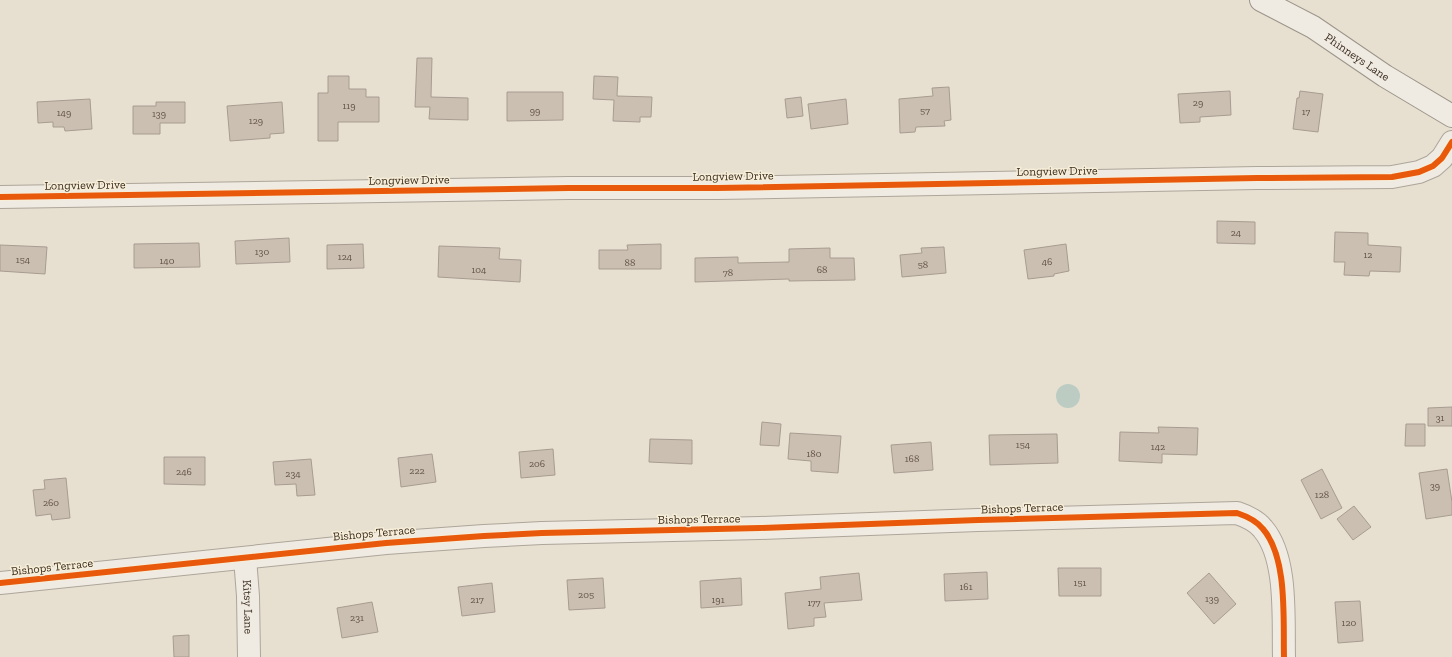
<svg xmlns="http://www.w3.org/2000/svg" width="1452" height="657" viewBox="0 0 1452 657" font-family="'Zilla Slab',serif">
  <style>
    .water { fill: #bcccc2 }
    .building { fill: #cbbfb2; stroke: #a89c90 }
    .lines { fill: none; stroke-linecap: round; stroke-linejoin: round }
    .minor-casing { stroke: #ada599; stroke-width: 24 }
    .secondary-casing { stroke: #9c958a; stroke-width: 24 }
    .minor { stroke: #efebe3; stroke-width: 22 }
    .secondary { stroke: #efebe3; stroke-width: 22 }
    .cycleway-casing { stroke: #f7eed8; stroke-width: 8 }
    .cycleway { stroke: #e8590c; stroke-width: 6 }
    .labels { text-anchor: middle; stroke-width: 3; stroke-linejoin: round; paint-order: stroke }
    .number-label { font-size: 10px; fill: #605244 }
    .street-label { font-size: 12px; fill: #3d2e20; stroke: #f7eed8 }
  </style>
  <rect width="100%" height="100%" fill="#e7e0d1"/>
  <circle class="water" cx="1068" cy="396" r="12"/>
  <g class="building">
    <path d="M 417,58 L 432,58 L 431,97 L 468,98 L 468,120 L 429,119 L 430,107 L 415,107 Z"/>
    <path d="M 328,76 L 349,76 L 349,89 L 366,89 L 366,97 L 379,97 L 379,122 L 338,122 L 338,141 L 318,141 L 318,93 L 328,93 Z"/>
    <path d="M 594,76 L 618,77 L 617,96 L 652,97 L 651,117 L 640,117 L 640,122 L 613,121 L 614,100 L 593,99 Z"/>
    <path d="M 949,87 L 951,120 L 944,121 L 945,126 L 916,127 L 915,132 L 900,133 L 899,99 L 933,96 L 932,88 Z"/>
    <path d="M 1230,91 L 1231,115 L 1200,117 L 1200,122 L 1180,123 L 1178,94 Z"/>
    <path d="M 1300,91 L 1323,94 L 1318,132 L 1293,129 L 1297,98 L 1299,98 Z"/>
    <path d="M 507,92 L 563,92 L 563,120 L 507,121 Z"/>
    <path d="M 801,97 L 803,116 L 787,118 L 785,99 Z"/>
    <path d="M 90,99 L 92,129 L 65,131 L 64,127 L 53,127 L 53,122 L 38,123 L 37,102 Z"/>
    <path d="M 846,99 L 848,124 L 811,129 L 808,104 Z"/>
    <path d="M 156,102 L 185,102 L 185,123 L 160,123 L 160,134 L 133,134 L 133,106 L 156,106 Z"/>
    <path d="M 282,102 L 284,133 L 270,134 L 270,138 L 230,141 L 227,106 Z"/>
    <path d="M 1217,221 L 1255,222 L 1255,244 L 1217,243 Z"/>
    <path d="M 1335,232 L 1368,233 L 1368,245 L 1401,247 L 1400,272 L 1370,271 L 1369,276 L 1344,275 L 1345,262 L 1334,262 Z"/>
    <path d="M 289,238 L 290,262 L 236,264 L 235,241 Z"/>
    <path d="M 199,243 L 200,267 L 134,268 L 134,244 Z"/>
    <path d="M 363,244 L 364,268 L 327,269 L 327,245 Z"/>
    <path d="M 661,244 L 661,269 L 599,269 L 599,250 L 628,250 L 627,245 Z"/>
    <path d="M 1066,244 L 1069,271 L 1054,274 L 1054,276 L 1028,279 L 1024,250 Z"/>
    <path d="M 0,245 L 47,247 L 45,274 L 0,271 Z"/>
    <path d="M 439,246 L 500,248 L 499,259 L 521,260 L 520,282 L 438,277 Z"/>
    <path d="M 944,247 L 946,273 L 902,277 L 900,255 L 922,253 L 921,248 Z"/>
    <path d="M 830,248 L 830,258 L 854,258 L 855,280 L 789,281 L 789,279 L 695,282 L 695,258 L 738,257 L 738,263 L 789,262 L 789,249 Z"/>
    <path d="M 1452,407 L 1452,426 L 1428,426 L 1428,408 Z"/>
    <path d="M 762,422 L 781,424 L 779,446 L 760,445 Z"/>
    <path d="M 1406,424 L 1425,424 L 1425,446 L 1405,446 Z"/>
    <path d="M 1158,427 L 1198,428 L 1197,455 L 1162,454 L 1162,463 L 1119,461 L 1120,432 L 1159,433 Z"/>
    <path d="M 790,433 L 841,436 L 838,473 L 811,471 L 811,461 L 788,459 Z"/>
    <path d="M 1057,434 L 1058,463 L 990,465 L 989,435 Z"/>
    <path d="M 650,439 L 692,440 L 692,464 L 649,462 Z"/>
    <path d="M 931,442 L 933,470 L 894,473 L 891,445 Z"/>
    <path d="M 553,449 L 555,475 L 521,478 L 519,452 Z"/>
    <path d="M 432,454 L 436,482 L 401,487 L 398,458 Z"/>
    <path d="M 164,457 L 205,457 L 205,485 L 164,484 Z"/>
    <path d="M 311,459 L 315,495 L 297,496 L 296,484 L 275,485 L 273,462 Z"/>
    <path d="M 1322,469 L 1342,508 L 1321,519 L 1301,480 Z"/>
    <path d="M 1447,469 L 1452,502 L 1452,515 L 1426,519 L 1419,473 Z"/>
    <path d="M 66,478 L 70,518 L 52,520 L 51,514 L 36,516 L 33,490 L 45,489 L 44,480 Z"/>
    <path d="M 1354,506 L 1371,527 L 1353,540 L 1337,519 Z"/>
    <path d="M 1058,568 L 1101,568 L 1101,596 L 1059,596 Z"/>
    <path d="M 987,572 L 988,599 L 945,601 L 944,574 Z"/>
    <path d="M 859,573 L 862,600 L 824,603 L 826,617 L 814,618 L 814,626 L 788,629 L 785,593 L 821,589 L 820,577 Z"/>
    <path d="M 1209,573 L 1236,604 L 1214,624 L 1187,593 Z"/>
    <path d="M 603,578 L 605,608 L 569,610 L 567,580 Z"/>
    <path d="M 741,578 L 742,605 L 701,608 L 700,581 Z"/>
    <path d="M 492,583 L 495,612 L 462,616 L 458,587 Z"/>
    <path d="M 1360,601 L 1363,641 L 1338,643 L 1335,602 Z"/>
    <path d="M 372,602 L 378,632 L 342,638 L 337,608 Z"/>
    <path d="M 189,635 L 189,657 L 174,657 L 173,636 Z"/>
  </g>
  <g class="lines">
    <defs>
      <g id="minor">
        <path d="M 0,197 L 569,188 L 717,188 L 1257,178 L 1392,177 L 1419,172 L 1433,166 L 1442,158 L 1452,142"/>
        <path id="s1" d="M 245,558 L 248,596 L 249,657"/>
        <path d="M 0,583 L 386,543 L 484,536 L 542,533 L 760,528 L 978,520 L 1237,513 C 1246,516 1257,521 1263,529 C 1288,558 1283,620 1284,657"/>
      </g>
      <g id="secondary">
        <path id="s2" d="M 1261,0 L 1313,27 L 1385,76 L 1452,116"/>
      </g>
    </defs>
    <use href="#minor" class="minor-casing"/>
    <use href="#secondary" class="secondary-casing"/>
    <use href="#minor" class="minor"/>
    <use href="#secondary" class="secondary"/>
    <defs>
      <g id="cycleway">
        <path d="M 0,197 L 569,188 L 717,188 L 1257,178 L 1392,177 L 1419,172 L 1433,166 L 1442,158 L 1452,142"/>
        <path d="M 0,583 L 386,543 L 484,536 L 542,533 L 760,528 L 978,520 L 1237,513 C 1246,516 1257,521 1263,529 C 1288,558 1283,620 1284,657"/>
      </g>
    </defs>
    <use href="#cycleway" class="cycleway-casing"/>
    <use href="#cycleway" class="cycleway"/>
  </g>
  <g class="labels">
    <g class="number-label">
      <text x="1198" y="106">29</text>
      <text x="349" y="109">119</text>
      <text x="535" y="114">99</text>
      <text x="925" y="114">57</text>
      <text x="1306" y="115">17</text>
      <text x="64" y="116">149</text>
      <text x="159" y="117">139</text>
      <text x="256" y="124">129</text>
      <text x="1236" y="236">24</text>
      <text x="262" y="255">130</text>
      <text x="1368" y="258">12</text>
      <text x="345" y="260">124</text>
      <text x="23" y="263">154</text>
      <text x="167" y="264">140</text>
      <text x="1047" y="265">46</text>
      <text x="630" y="266">88</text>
      <text x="923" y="268">58</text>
      <text x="479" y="273">104</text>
      <text x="822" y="273">68</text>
      <text x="728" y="276">78</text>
      <text x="1440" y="421">31</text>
      <text x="1023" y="448">154</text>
      <text x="1158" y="450">142</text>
      <text x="814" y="457">180</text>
      <text x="912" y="462">168</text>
      <text x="537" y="467">206</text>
      <text x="417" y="474">222</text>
      <text x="184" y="475">246</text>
      <text x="293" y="477">234</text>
      <text x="1435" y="489">39</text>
      <text x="1322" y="498">128</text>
      <text x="51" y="506">260</text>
      <text x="1080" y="586">151</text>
      <text x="966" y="590">161</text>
      <text x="586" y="598">205</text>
      <text x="1212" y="602">139</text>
      <text x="477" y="603">217</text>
      <text x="718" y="603">191</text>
      <text x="814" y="606">177</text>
      <text x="357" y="621">231</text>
      <text x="1349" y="626">120</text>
    </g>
    <g class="street-label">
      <text dy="4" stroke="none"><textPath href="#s2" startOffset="112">Phinneys Lane</textPath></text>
      <text transform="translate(1057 171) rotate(-1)" y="4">Longview Drive</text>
      <text transform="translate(733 176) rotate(-1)" y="4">Longview Drive</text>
      <text transform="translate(409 180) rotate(-1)" y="4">Longview Drive</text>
      <text transform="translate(85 185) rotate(-1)" y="4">Longview Drive</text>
      <text transform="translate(1022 508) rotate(-2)" y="4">Bishops Terrace</text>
      <text transform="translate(699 519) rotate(-1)" y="4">Bishops Terrace</text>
      <text transform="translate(374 533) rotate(-5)" y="4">Bishops Terrace</text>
      <text transform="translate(52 567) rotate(-6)" y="4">Bishops Terrace</text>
      <text dy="4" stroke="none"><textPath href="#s1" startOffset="49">Kitsy Lane</textPath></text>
    </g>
  </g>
</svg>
